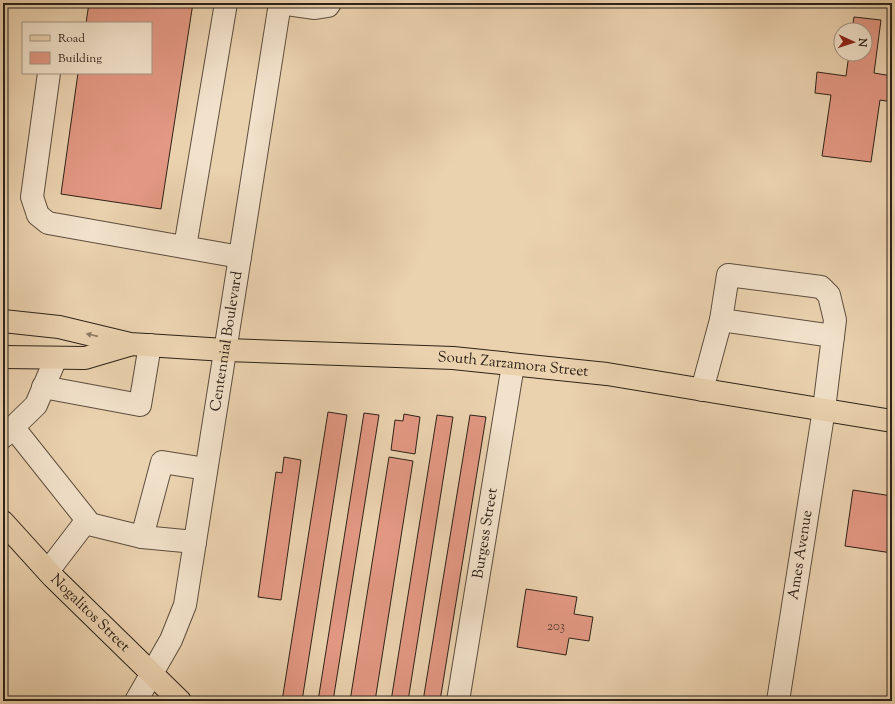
<svg xmlns="http://www.w3.org/2000/svg" width="895" height="704" font-family="'Sorts Mill Goudy',serif">
  <style>
    .building { fill: #e39883; stroke: #2e2218 }
    .lines { fill: none; stroke-linecap: round; stroke-linejoin: round }
    .minor-casing { stroke: #5d4e3e; stroke-width: 24 }
    .major-casing { stroke: #2e2218; stroke-width: 24 }
    .minor { stroke: #f2e2cb; stroke-width: 22 }
    .major { stroke: #ebd2af; stroke-width: 22 }
    .oneway { fill: #8c7a64 }
    .labels { text-anchor: middle; dominant-baseline: central; stroke-width: 4; stroke-linejoin: round; paint-order: stroke }
    .number-label { font-size: 13px; fill: #5b4033 }
    .street-label { font-size: 15px; fill: #2e2218; stroke: #f2e2cb }
  </style>
  <rect width="100%" height="100%" fill="#ebd2af"/>
  <filter id="stains"><feTurbulence type="fractalNoise" baseFrequency=".005" numOctaves="4"/><feColorMatrix values="0 0 0 0 .2 0 0 0 0 .09 0 0 0 0 .02 0 0 0 .5 -.17"/></filter>
  <radialGradient id="worn" r=".72"><stop offset=".6" stop-color="#630" stop-opacity="0"/><stop offset="1" stop-color="#630" stop-opacity=".3"/></radialGradient>
  <!-- building -->
  <path class="building" d="M89 3H193L161 209 61 194 78 73H151V23H86Z
    M854 17 881 20 874 73 892 76V102L880 100 871 162 822 156 831 95 815 93 817 72 846 76 849 54H865V30H852Z
    M328 412 347 415 302 701H282Z
    M364 413 379 415 333 701H318Z
    M404 414 420 417 415 454 391 450 395 420 403 421Z
    M437 415 453 417 408 701H391Z
    M470 415 486 417 440 701H423Z
    M284 457 301 460 281 600 258 597 276 472 282 473Z
    M389 457 413 461 375 701H350Z
    M853 490 892 496V553L845 546Z
    M526 589 577 597 574 614 593 617 589 641 569 638 566 655 517 647Z"/>
  <g class="lines">
    <!-- minor casing -->
    <g class="minor-casing">
      <g id="minor">
        <path d="M280 3 315 8 328 6 330 3"/>
        <path d="M49 73 32 197 38 215 48 223 240 257"/>
        <path d="M185 247 226 3"/>
        <path d="M721 320 728 275 821 287 829 295 835 320 824 409 778 701"/>
        <path d="M43 387 140 405 150 345"/>
        <path d="M702 390 721 320 833 336"/>
        <path d="M13 427 87 520 48 571"/>
        <path d="M3 437 36 405 56 358"/>
        <path d="M85 523 142 537 162 462 206 469"/>
        <path d="M142 537 195 542"/>
        <path id="s1" d="M136 701 171 640 185 605 280 3"/>
        <path id="s2" d="M458 701 513 365"/>
      </g>
    </g>
    <!-- major casing -->
    <g class="major-casing">
      <g id="major">
        <path id="s3" d="M3 321 59 327 130 344 225 350 453 358 607 374 892 421"/>
        <path d="M3 357 85 358 129 345"/>
        <path id="s4" d="M3 522 53 577 180 701"/>
      </g>
    </g>
    <!-- minor -->
    <use href="#minor" class="minor"/>
    <!-- major -->
    <use href="#major" class="major"/>
  </g>
  <!-- one-way arrows -->
  <defs><path id="oneway-solid" d="M-6-.8H1V-3.2L6.5 0L1 3.2V.8H-6Z"/></defs>
  <use class="oneway" href="#oneway-solid" transform="translate(92 335) rotate(-167)"/>
  <g class="labels">
    <!-- number labels -->
    <g class="number-label">
      <text x="556" y="627">203</text>
    </g>
    <!-- street labels -->
    <g class="street-label">
      <text stroke="none"><textPath href="#s1" startOffset="375">Centennial Boulevard</textPath></text>
      <text stroke="none"><textPath href="#s3" startOffset="513">South Zarzamora Street</textPath></text>
      <text stroke="none"><textPath href="#s2" startOffset="170">Burgess Street</textPath></text>
      <text transform="translate(801 555) rotate(-81)">Ames Avenue</text>
      <text stroke="none"><textPath href="#s4" startOffset="126">Nogalitos Street</textPath></text>
    </g>
  </g>
  <!-- margin -->
  <rect width="895" height="704" fill="none" stroke="#ebd2af" stroke-width="16"/>
  <rect x="4" y="4" width="887" height="696" fill="none" stroke="#2e2218" stroke-width="2"/>
  <rect x="8" y="8" width="879" height="688" fill="none" stroke="#2e2218"/>
  <!-- legend -->
  <rect x="22" y="22" width="130" height="52" fill="#f2e2cb" stroke="#a49583"/>
  <rect x="30" y="35" width="20" height="6" fill="#ebd2af" stroke="#a49583"/>
  <text x="58" y="42" font-size="12" fill="#2e2218">Road</text>
  <rect x="30" y="52" width="20" height="12" fill="#e39883" stroke="#a49583"/>
  <text x="58" y="62" font-size="12" fill="#2e2218">Building</text>
  <!-- north arrow -->
  <g transform="translate(853 42) rotate(93)"><circle r="19" fill="#f2e2cb" stroke="#a49583"/>
  <path d="M0-3L7 15L0 10L-7 15Z" fill="#8f2418"/>
  <text y="-6" font-size="11" font-weight="bold" text-anchor="middle" fill="#2e2218">N</text>
  </g>
  <rect width="100%" height="100%" filter="url(#stains)"/>
  <rect width="100%" height="100%" fill="url(#worn)"/>
</svg>
